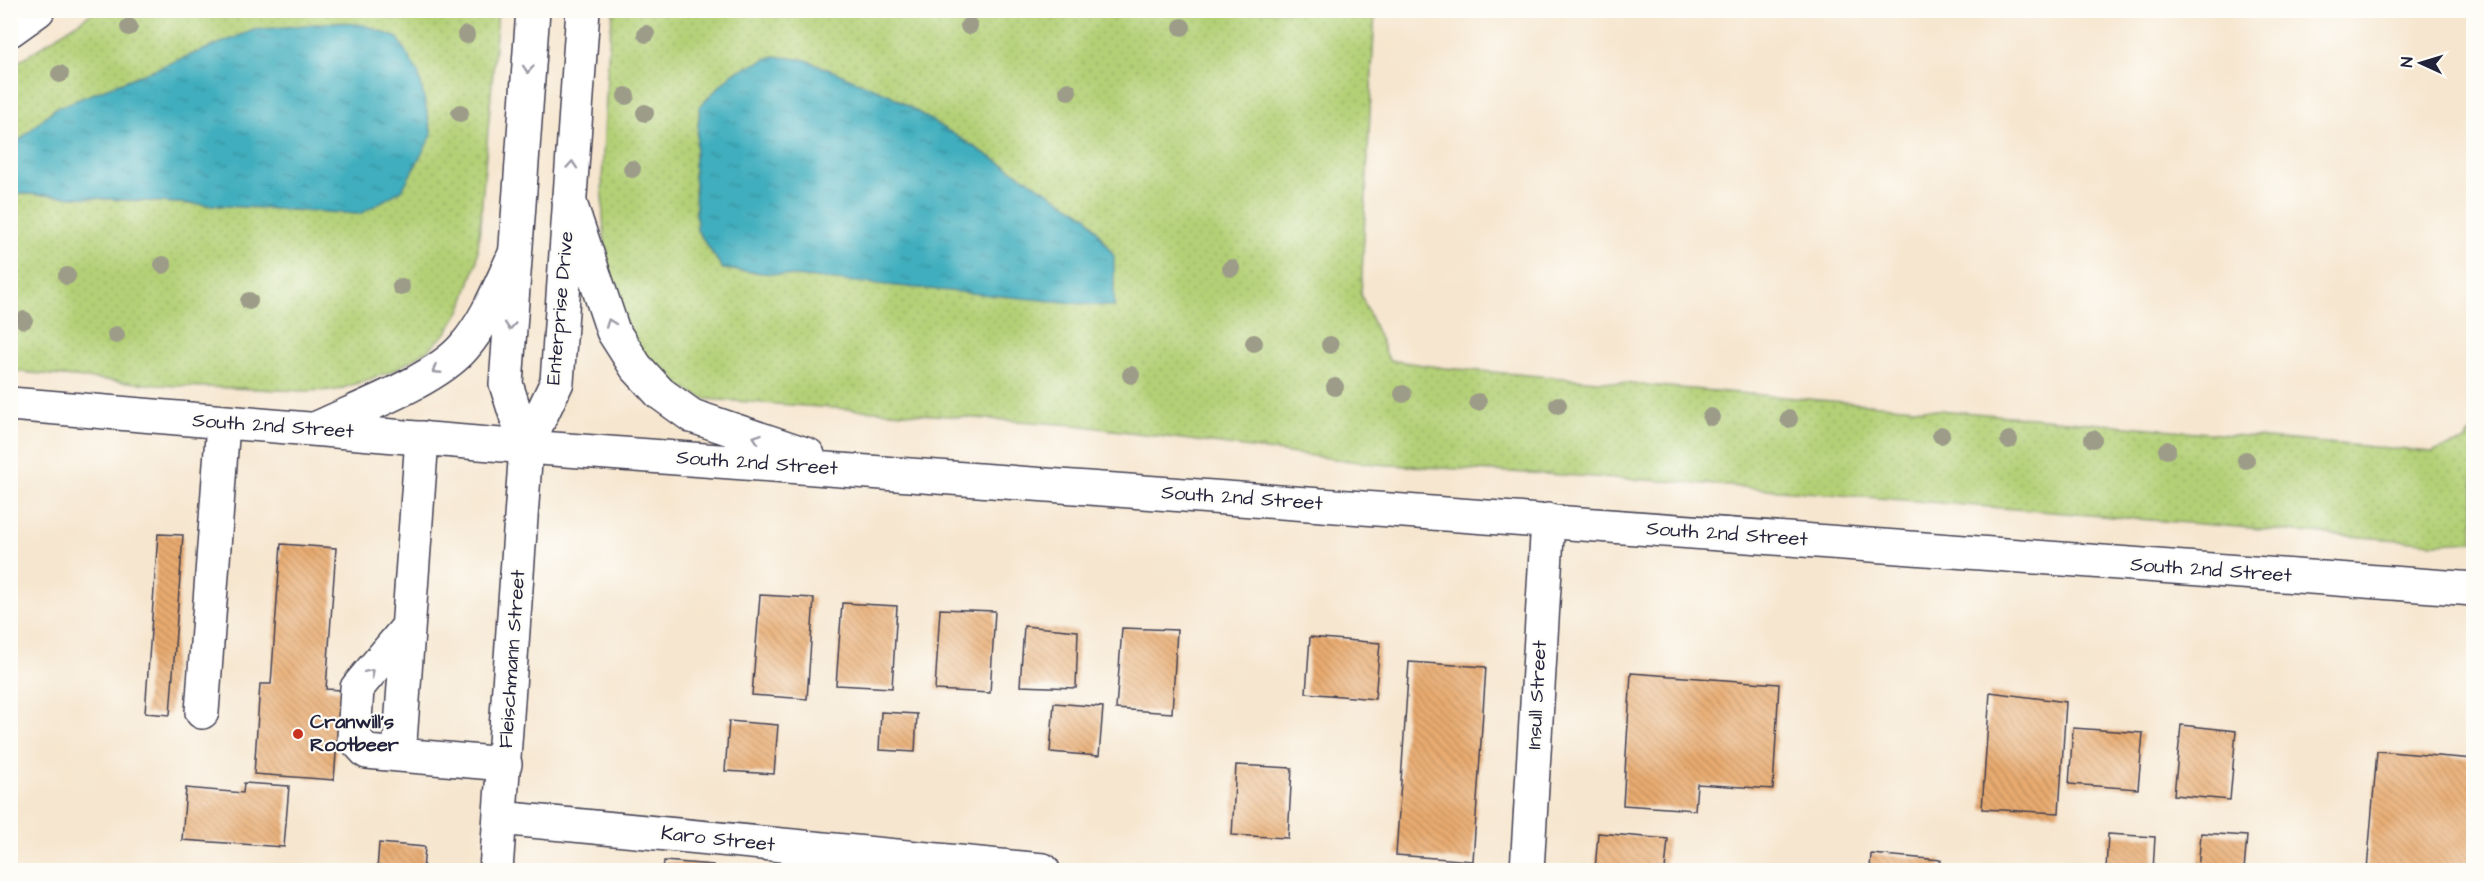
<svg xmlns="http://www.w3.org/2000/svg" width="2484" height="881" font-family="'Architects Daughter',sans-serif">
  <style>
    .grass { fill: url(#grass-dots); stroke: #6a7958; stroke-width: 1.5; fill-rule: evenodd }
    .water { fill: url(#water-ripples); stroke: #31687c; stroke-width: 1.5 }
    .building { fill: url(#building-back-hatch) }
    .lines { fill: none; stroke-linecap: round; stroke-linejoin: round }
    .minor-casing { stroke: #423f51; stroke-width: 36 }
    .major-casing { stroke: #423f51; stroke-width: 36 }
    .minor { stroke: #fff; stroke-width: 33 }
    .major { stroke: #fff; stroke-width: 33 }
    .tree { fill: #9d9c89 }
    .oneway { stroke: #9c9ca7 }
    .poi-dot { fill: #c8321e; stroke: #fdfcf7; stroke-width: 2 }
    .labels { text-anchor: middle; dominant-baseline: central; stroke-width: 4.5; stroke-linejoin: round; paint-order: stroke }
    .street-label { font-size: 20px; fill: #22223b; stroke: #fdfcf7 }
    .poi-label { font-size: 20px; font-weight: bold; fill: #22223b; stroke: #fdfcf7; text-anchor: start }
  </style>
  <defs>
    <pattern id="grass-dots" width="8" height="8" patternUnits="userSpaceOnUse" patternTransform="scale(1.5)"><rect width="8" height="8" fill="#b3d076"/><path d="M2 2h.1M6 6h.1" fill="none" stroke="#9ab267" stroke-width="1.8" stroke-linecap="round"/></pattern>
    <pattern id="water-ripples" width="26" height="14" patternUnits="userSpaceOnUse" patternTransform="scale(1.5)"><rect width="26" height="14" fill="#40aebe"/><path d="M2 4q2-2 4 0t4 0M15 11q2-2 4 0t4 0" fill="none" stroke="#358d9c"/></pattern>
    <pattern id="building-back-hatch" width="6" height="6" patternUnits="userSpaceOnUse" patternTransform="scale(1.5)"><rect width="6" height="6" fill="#e9ab6f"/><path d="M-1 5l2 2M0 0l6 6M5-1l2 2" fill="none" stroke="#bc8b5c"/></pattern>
  </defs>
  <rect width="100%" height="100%" fill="#fdfcf7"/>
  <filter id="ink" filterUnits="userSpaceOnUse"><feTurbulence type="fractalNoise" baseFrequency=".0167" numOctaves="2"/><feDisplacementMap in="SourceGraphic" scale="12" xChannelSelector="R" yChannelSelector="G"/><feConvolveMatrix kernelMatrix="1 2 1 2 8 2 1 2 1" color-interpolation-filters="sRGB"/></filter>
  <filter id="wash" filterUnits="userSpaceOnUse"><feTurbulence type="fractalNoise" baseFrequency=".008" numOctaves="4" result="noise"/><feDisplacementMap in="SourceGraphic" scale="24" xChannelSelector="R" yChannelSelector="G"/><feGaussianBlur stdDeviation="1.35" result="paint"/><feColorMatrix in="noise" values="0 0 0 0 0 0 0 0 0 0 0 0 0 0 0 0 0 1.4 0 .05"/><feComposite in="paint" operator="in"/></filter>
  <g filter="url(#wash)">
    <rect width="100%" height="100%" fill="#f6e6cf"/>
    <!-- grass -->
    <path class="grass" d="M614 10 1375 11 1361 295 1389 360 1445 368 2432 452 2466 441 2473 430V541L2436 543 1680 482 1374 464 1075 425 706 399C593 356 599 216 605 115 607 84 607 41 614 10ZM774 56 1114 306 723 269 697 230 694 168 700 106 733 73Z
      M95 11H498L477 261 461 309 447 332 430 349 395 370 367 380 337 390 304 391 158 385 11 371V193L360 214 11 178V67Z"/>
    <!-- water -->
    <path class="water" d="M337 22 364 25 398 38 419 75 432 135 402 190 360 214 11 193 13 146 54 109 254 30Z
      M774 56 806 60 890 95 1087 216 1114 256V307L723 269 697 230 694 168 700 106 733 73Z"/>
    <g id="blocks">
      <!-- building -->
      <path class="building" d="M158 534 183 535 170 715 145 713Z
        M281 544 336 548 326 689 341 690 334 780 254 774 260 684H271Z
        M760 595 814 598 807 699 752 695Z
        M842 603 897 606 892 688 836 685Z
        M940 609 995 611 990 693 935 690Z
        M1024 626 1078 631 1076 688 1020 686Z
        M1122 628 1177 630 1172 713 1116 709Z
        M1310 637 1380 643 1375 699 1306 693Z
        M1409 662 1486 667 1473 861 1396 855Z
        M1631 673 1779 684 1773 789 1697 784 1695 810 1623 805Z
        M1990 692 2066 702 2059 813 1982 809Z
        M1054 703 1103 707 1099 756 1050 752Z
        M881 712 917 714 915 752 879 750Z
        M729 721 778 725 774 774 725 771Z
        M2181 725 2236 731 2230 800 2174 795Z
        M2073 728 2143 733 2138 789 2069 784Z
        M2377 751 2474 759V870H2367Z
        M1236 765 1292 768 1288 838 1232 835Z
        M244 783 289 786 284 847 182 840 186 788 243 793Z
        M1598 833 1668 839 1665 870H1595Z
        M2201 833 2247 836 2244 870H2198Z
        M2108 834 2155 837 2153 870H2106Z
        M379 843 425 847 423 870H377Z
        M1871 854 1941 860 1940 870H1870Z
        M664 861 713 865 712 870H663Z"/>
    </g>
  </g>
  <g filter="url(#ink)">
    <use href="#blocks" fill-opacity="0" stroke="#423f51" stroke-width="1.5"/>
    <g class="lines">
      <!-- minor casing -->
      <g class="minor-casing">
        <path id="minor" d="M10 30 38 10
          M422 438 399 755 505 764
          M526 447 506 384 533 10
          M202 712 223 423
          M399 755 367 752 354 738 357 688 408 627
          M500 818 1043 870
          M496 870 526 447 557 382 583 10
          M1527 870 1548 520"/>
      </g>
      <!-- major casing -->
      <g class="major-casing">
        <path id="major" d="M569 200 613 331 636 367 660 393 692 416 808 455
          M10 404 526 447 2474 589
          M315 429C357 409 435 381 464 347 487 321 500 285 515 254"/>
      </g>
      <!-- minor -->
      <use href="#minor" class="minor"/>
      <!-- major -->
      <use href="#major" class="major"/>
    </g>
    <!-- trees -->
    <g class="tree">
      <circle cx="969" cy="26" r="9"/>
      <circle cx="129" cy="27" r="9"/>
      <circle cx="1182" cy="27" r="9"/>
      <circle cx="646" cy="34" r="9"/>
      <circle cx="466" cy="35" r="9"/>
      <circle cx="60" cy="74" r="9"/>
      <circle cx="1068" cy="91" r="9"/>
      <circle cx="626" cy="96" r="9"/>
      <circle cx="460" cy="113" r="9"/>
      <circle cx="645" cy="113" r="9"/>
      <circle cx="632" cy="169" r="9"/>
      <circle cx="163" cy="265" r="9"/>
      <circle cx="1231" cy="268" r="9"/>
      <circle cx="67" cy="276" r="9"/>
      <circle cx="401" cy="287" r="9"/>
      <circle cx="249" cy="301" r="9"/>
      <circle cx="24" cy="320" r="9"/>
      <circle cx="116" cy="335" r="9"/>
      <circle cx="1254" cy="343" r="9"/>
      <circle cx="1330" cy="345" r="9"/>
      <circle cx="1131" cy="375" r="9"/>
      <circle cx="1335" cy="387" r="9"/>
      <circle cx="1403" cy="394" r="9"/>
      <circle cx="1478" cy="402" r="9"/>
      <circle cx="1558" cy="405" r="9"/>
      <circle cx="1711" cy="417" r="9"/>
      <circle cx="1789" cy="419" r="9"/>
      <circle cx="1941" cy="435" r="9"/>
      <circle cx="2093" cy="439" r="9"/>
      <circle cx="2009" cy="440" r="9"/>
      <circle cx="2167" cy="450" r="9"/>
      <circle cx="2246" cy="460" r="9"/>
    </g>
    <!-- one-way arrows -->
    <defs><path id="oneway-chevron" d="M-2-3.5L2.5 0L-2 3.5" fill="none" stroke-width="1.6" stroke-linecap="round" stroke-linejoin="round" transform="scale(1.5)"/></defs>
    <g class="oneway">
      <use href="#oneway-chevron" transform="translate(528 69) rotate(94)"/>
      <use href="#oneway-chevron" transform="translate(572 165) rotate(-86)"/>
      <use href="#oneway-chevron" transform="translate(610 323) rotate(-110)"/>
      <use href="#oneway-chevron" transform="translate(510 326) rotate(94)"/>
      <use href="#oneway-chevron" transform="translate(436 370) rotate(147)"/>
      <use href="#oneway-chevron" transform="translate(757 438) rotate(-161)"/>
      <use href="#oneway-chevron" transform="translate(370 673) rotate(-50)"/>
    </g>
  </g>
  <!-- markers -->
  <circle class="poi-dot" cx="298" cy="734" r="6"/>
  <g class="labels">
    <!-- street labels -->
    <g class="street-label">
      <text transform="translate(560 308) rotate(-85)">Enterprise Drive</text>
      <text transform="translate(273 426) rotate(4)">South 2nd Street</text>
      <text transform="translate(757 463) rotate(4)">South 2nd Street</text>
      <text transform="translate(1242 498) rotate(4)">South 2nd Street</text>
      <text transform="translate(1727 534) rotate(4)">South 2nd Street</text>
      <text transform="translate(2211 570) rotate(4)">South 2nd Street</text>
      <text transform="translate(512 659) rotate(-86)">Fleischmann Street</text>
      <text transform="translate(1537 695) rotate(-87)">Insull Street</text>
      <text transform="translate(718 839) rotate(6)">Karo Street</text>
    </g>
    <!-- poi labels -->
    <g class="poi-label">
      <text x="310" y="722">Cranwill's<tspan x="310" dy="23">Rootbeer</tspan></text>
    </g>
  </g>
  <!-- margin -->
  <rect width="2484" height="881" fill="none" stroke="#fdfcf7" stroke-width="36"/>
  <!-- north arrow -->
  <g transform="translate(2421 63) rotate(274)" stroke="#fdfcf7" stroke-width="4.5" paint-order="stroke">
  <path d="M0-4.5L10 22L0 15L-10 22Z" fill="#22223b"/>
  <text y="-9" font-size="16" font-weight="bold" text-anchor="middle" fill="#22223b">N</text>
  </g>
</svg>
